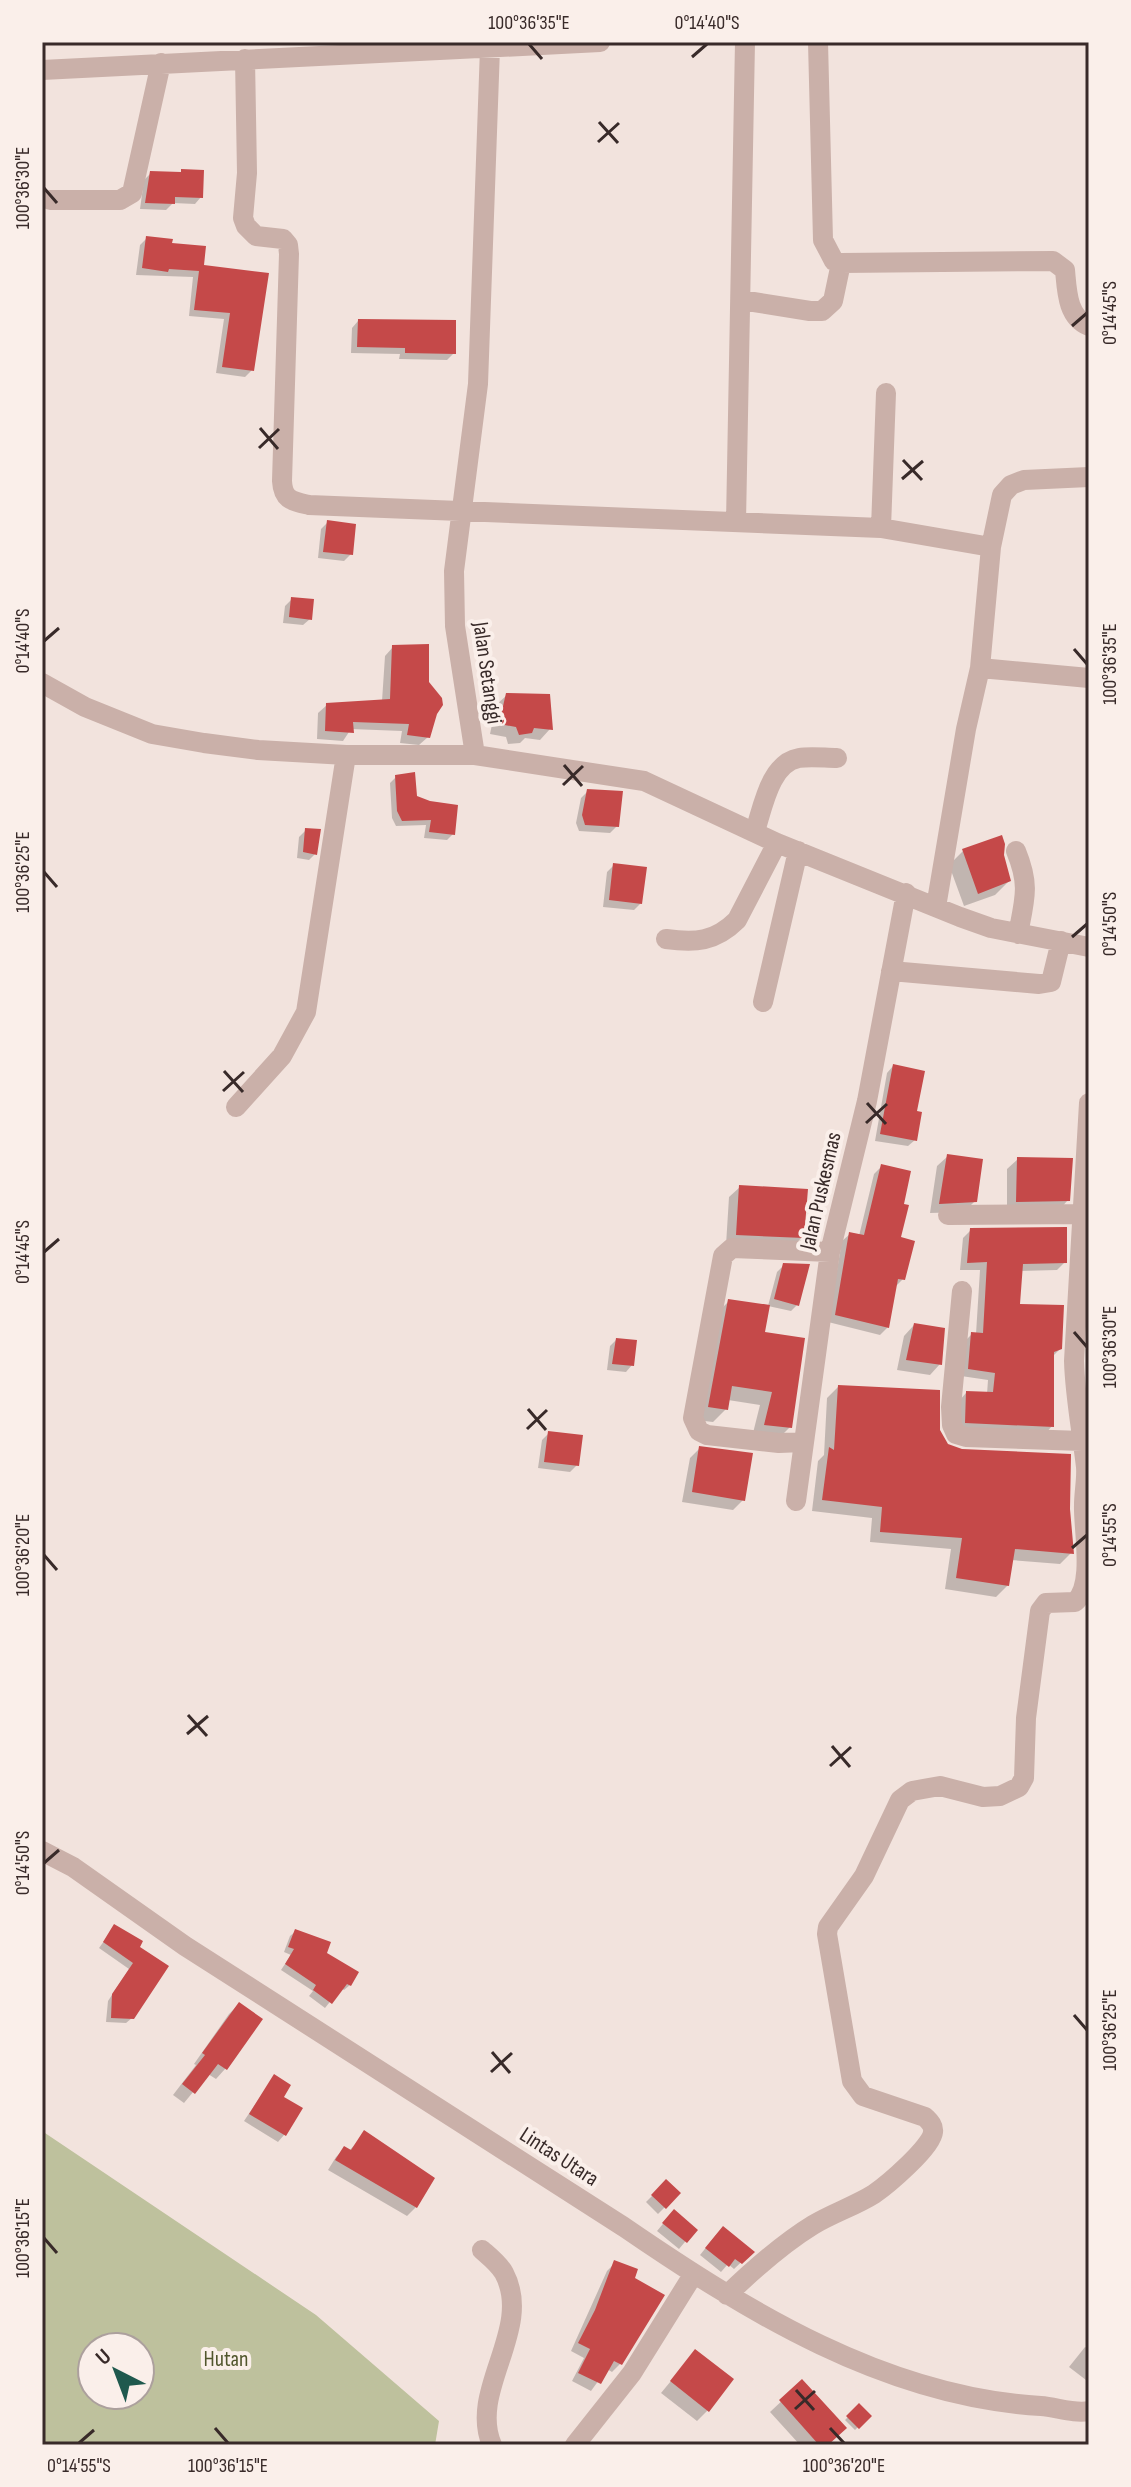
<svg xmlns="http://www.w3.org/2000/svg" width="1131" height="2487" font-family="'Sofia Sans Condensed',sans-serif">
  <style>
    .green { fill: #bec19d; fill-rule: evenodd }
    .shadow { fill: #0003 }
    .building { fill: #c54949 }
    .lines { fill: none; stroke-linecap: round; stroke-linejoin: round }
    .minor { stroke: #cab0a9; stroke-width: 20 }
    .ticks { fill: none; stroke: #382a29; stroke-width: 3 }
    .labels { text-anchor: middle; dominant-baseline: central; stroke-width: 8; stroke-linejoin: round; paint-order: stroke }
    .street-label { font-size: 22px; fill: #382a29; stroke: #faefea }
    .park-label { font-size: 22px; fill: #51562d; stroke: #faefea }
    .neatline { fill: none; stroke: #382a29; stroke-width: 3 }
    .ticks-label { font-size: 20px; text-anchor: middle; fill: #382a29 }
  </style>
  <rect width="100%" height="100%" fill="#f2e3dd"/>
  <!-- green -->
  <path class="green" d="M42 2131 316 2315 439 2421 435 2445H42ZM92 2347H140V2395H92Z"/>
  <!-- shadow -->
  <path class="shadow" d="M151 173 201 197 195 204 173 203 166 210 140 209 144 180Z
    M147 238 170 245 202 266 267 275 252 370 245 377 216 373 224 319 189 316 193 277 136 275 140 245Z
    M358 321 454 353 447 360 399 359 400 354 351 353 352 328Z
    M328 522 351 554 344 561 318 558 321 529Z
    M292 599 310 619 303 625 283 623 285 606Z
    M393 647 427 682 435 713 428 737 419 745 400 743 402 731 351 729 343 741 317 739 318 713 327 705 382 701 385 656Z
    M507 695 550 729 540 740 525 738 520 743 508 744 506 737 490 734 496 705Z
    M396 777 453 834 447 840 424 838 426 825 396 826 392 818 390 783Z
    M588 791 617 826 610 833 579 831 576 823 581 798Z
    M306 830 315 854 309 860 297 858 299 837Z
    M963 851 1009 881 995 895 964 906 949 865Z
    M614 865 641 903 634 910 603 907 607 872Z
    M893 1066 914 1113 915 1140 908 1146 875 1141 887 1073Z
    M948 1156 975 1201 964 1212 930 1213 937 1166Z
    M1018 1159 1068 1200 1058 1211H1007V1169Z
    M882 1166 898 1239 903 1279 894 1288 888 1327 880 1335 828 1322 842 1241 850 1234 859 1236 874 1174Z
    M740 1187 802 1237 792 1248 726 1245 729 1197Z
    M971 1230 1065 1262 1057 1270 1020 1271 1018 1306 1060 1349 1052 1357V1426L1045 1434 958 1430 959 1401 966 1393 987 1394 988 1380 961 1376 964 1342 972 1334H976L980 1270H960L963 1238Z
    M784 1265 797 1305 791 1311 768 1306 777 1272Z
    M729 1301 763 1333 790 1427 777 1440 752 1437 760 1405 728 1400 726 1409 713 1422 696 1420 716 1314Z
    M914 1325 940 1364 930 1375 897 1370 904 1336Z
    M616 1340 632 1365 626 1372 607 1370 610 1346Z
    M838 1387 938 1431 947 1446 1068 1509 1071 1553 1060 1564 1011 1560 1008 1585 996 1597 945 1589 951 1549 870 1542 872 1518 812 1511 818 1461 824 1455 827 1398Z
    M549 1433 577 1465 570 1472 538 1468 542 1440Z
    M700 1448 743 1500 733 1510 682 1502 690 1458Z
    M115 1926 140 1942 132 2018 126 2023 106 2022 108 2001 129 1969 99 1948Z
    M296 1931 324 1954 350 1985 344 1990 341 1988 325 2008 309 1996 313 1991 281 1970 291 1955 284 1952 290 1936Z
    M239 2004 260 2019 225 2069 216 2079 208 2074 184 2103 173 2095 196 2065 194 2064 229 2014Z
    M274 2076 281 2097 284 2135 278 2142 244 2121Z
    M365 2133 416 2207 407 2216 328 2170 336 2157 345 2148 349 2151Z
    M666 2182 678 2194 658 2214 646 2202Z
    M667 2219 695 2230 679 2249 657 2231Z
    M716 2235 752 2252 734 2269 728 2264 721 2272 700 2255Z
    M615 2263 620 2364 612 2372 607 2369 591 2391 572 2381 584 2358 571 2351 607 2271Z
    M1085 2347 1089 2349V2377L1086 2380 1069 2367Z
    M695 2352 708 2410 697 2421 661 2393Z
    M802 2382 826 2445H800L770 2412Z
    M859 2406 869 2416 855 2430 845 2420Z"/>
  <!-- building -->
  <path class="building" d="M181 169 204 170 203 198 175 197V204L145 203 150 171 181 172Z
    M146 236 173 239 172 243 206 246 204 265 269 273 254 371 222 367 230 313 194 310 199 271 169 269 168 272 142 268Z
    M358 319 456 320V354L405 353V348L357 347Z
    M327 520 356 524 353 555 323 552Z
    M291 597 314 599 312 620 289 617Z
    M429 644V682L442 698 443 705 437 714 430 738 407 735 409 724 353 722 354 733 325 731 326 703 390 699 392 645Z
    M506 693 550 694 553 730 534 728 532 733 519 735 516 727 499 724Z
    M415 772 417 796 430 801 458 805 455 835 429 832 431 820 402 821 397 811 395 775Z
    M587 789 623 791 619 827 585 825 582 815Z
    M305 828 321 829 317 855 303 852Z
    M1002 835 1005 844 1004 855 1011 881 978 894 962 849Z
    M613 863 647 867 642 904 609 900Z
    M893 1064 925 1071 917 1111 922 1112 917 1141 880 1134Z
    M947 1154 983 1159 977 1202 939 1204Z
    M1017 1157 1073 1158 1070 1201 1016 1202Z
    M881 1164 911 1171 904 1204 909 1205 901 1237 915 1241 905 1280 898 1279 889 1328 835 1315 849 1232 864 1235Z
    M739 1185 808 1189 804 1238 736 1235Z
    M1067 1227V1263L1023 1264 1020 1304 1064 1305 1062 1349 1054 1352V1427L965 1423 966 1391 993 1392 995 1373 968 1369 971 1332 983 1333 987 1262 967 1263 970 1228Z
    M783 1263 810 1264 799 1306 774 1299Z
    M728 1299 770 1305 765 1332 805 1338 792 1428 764 1425 772 1392 732 1386 728 1410 708 1407Z
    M914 1323 945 1328 942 1365 906 1360Z
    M616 1338 637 1340 634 1366 612 1364Z
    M838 1385 940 1390V1430L948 1444 962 1449 1071 1454 1070 1509 1074 1554 1015 1549 1009 1586 956 1578 962 1538 880 1532 882 1507 822 1500 829 1447 834 1450Z
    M548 1431 583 1435 579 1466 544 1462Z
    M699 1446 753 1453 745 1501 692 1492Z
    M114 1924 143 1941 140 1947 169 1966 134 2019 111 2018 112 1994 133 1963 103 1942Z
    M295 1929 331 1942 327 1953 359 1972 351 1986 347 1984 332 2004 313 1990 316 1985 285 1964 294 1949 288 1947Z
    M239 2002 263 2019 227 2070 218 2064 195 2094 182 2084 205 2055 202 2053Z
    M274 2074 291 2085 284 2097 303 2108 286 2136 249 2114Z
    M364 2130 435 2178 417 2208 335 2160 344 2146 351 2150Z
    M666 2179 681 2193 666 2209 651 2195Z
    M674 2209 698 2230 687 2243 662 2223Z
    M723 2226 755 2252 742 2264 735 2259 729 2267 705 2248Z
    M614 2260 638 2269 635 2278 665 2295 622 2365 614 2361 601 2384 578 2373 590 2349 578 2343 595 2310Z
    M695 2349 734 2379 709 2412 670 2381Z
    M802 2379 847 2428 828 2445H819L779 2400Z
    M859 2403 872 2416 859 2429 846 2416Z"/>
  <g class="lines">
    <!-- minor -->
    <path class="minor" d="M818 42 823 240 834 261 841 263 1053 261 1065 270C1067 291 1067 317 1089 326
      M245 59 247 173 243 218 246 226 256 236 283 239 288 245 289 254 282 481C283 500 292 501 309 505L881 528 991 547
      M42 70 600 42
      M50 200H120L132 193 161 63
      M741 300 810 311H822L833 301 841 263
      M736 522 745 42
      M881 528 886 393
      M980 668 1089 678
      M42 683 85 707 152 734 204 743 258 750 346 755H475L644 781 777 843 960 917 991 928 1089 947
      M475 755 455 626 454 571 478 384 490 48
      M755 831C763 807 770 763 799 758 811 756 825 758 837 758
      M1016 851C1030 885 1025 898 1018 934
      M936 907 966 729 980 668 991 547 1002 495 1011 485 1024 480 1089 477
      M666 939C695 943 715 942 737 920L777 843
      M891 971 1039 984 1051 982 1061 941
      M763 1002 798 851
      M236 1107 282 1056 306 1012 346 755
      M948 1215 1089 1214
      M962 1291 951 1407 952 1425 956 1434 966 1437 1082 1441
      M803 1442 779 1443 707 1435 699 1431 693 1418 723 1256 732 1248 830 1252
      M796 1501 830 1252 867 1101 906 893
      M42 1851 73 1867 185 1946 624 2227C748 2312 886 2397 1041 2406 1056 2407 1074 2414 1089 2411
      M482 2250C490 2257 499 2264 504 2273 534 2329 468 2390 492 2445
      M727 2295C754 2269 782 2244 813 2225 833 2213 855 2206 874 2194 887 2185 932 2147 933 2132 934 2125 929 2121 925 2117L863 2096 852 2081 827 1934 828 1927 864 1876 900 1800 912 1791 940 1786 983 1797 1000 1796 1019 1787 1024 1778 1026 1718 1040 1611 1046 1603 1075 1602C1095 1585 1083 1529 1084 1505 1084 1492 1087 1479 1086 1467 1082 1431 1075 1397 1074 1361L1089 1103
      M575 2445 632 2373 693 2275"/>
  </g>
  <!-- ticks -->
  <path class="ticks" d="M529 44 542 59M692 57 707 44M599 122 618 143M598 142 619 123M44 188 57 203M1072 326 1087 313M260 428 278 449M259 448 279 429M903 460 922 480M902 479 923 461M44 641 59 628M1074 649 1087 664M564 765 582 786M563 785 583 766M44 872 57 887M1072 937 1087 924M224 1071 243 1092M223 1091 244 1072M867 1103 886 1124M866 1123 887 1104M44 1252 59 1239M1074 1332 1087 1347M528 1409 546 1430M527 1429 547 1410M1072 1548 1087 1535M44 1555 57 1570M188 1715 207 1736M187 1734 208 1716M832 1746 850 1767M830 1766 851 1747M44 1863 59 1850M1074 2015 1087 2030M492 2052 510 2073M491 2072 512 2053M44 2238 57 2253M796 2390 814 2410M795 2409 815 2391M215 2428 228 2443M830 2428 844 2443M79 2443 94 2430"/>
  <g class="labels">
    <!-- street labels -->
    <g class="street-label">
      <text transform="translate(487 673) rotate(82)">Jalan Setanggi</text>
      <text transform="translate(821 1191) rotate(-77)">Jalan Puskesmas</text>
      <text transform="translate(559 2157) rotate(33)">Lintas Utara</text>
    </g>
    <!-- park labels -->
    <g class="park-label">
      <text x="226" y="2359">Hutan</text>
    </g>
  </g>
  <!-- border -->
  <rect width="1131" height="2487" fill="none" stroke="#faefea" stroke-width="88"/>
  <!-- north arrow -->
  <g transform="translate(116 2371) rotate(318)"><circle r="38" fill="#faefea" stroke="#aca09d" stroke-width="2"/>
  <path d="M0-6L14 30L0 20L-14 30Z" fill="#1f594e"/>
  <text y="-12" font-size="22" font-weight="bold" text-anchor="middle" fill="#382a29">U</text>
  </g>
  <rect x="44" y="44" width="1043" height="2399" class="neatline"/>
  <g class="ticks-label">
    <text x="529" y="29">100°36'35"E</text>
    <text x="707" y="29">0°14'40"S</text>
    <text transform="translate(22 188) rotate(-90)" y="7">100°36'30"E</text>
    <text transform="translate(1109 313) rotate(-90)" y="7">0°14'45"S</text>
    <text transform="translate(22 641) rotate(-90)" y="7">0°14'40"S</text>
    <text transform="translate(1109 664) rotate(-90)" y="7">100°36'35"E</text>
    <text transform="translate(22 872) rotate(-90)" y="7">100°36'25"E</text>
    <text transform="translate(1109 924) rotate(-90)" y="7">0°14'50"S</text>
    <text transform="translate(22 1252) rotate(-90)" y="7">0°14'45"S</text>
    <text transform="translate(1109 1347) rotate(-90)" y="7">100°36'30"E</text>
    <text transform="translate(1109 1535) rotate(-90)" y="7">0°14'55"S</text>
    <text transform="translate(22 1555) rotate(-90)" y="7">100°36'20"E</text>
    <text transform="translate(22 1863) rotate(-90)" y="7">0°14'50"S</text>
    <text transform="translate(1109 2030) rotate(-90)" y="7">100°36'25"E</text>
    <text transform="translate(22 2238) rotate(-90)" y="7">100°36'15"E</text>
    <text x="79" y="2472">0°14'55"S</text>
    <text x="228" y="2472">100°36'15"E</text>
    <text x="844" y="2472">100°36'20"E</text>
  </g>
</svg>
